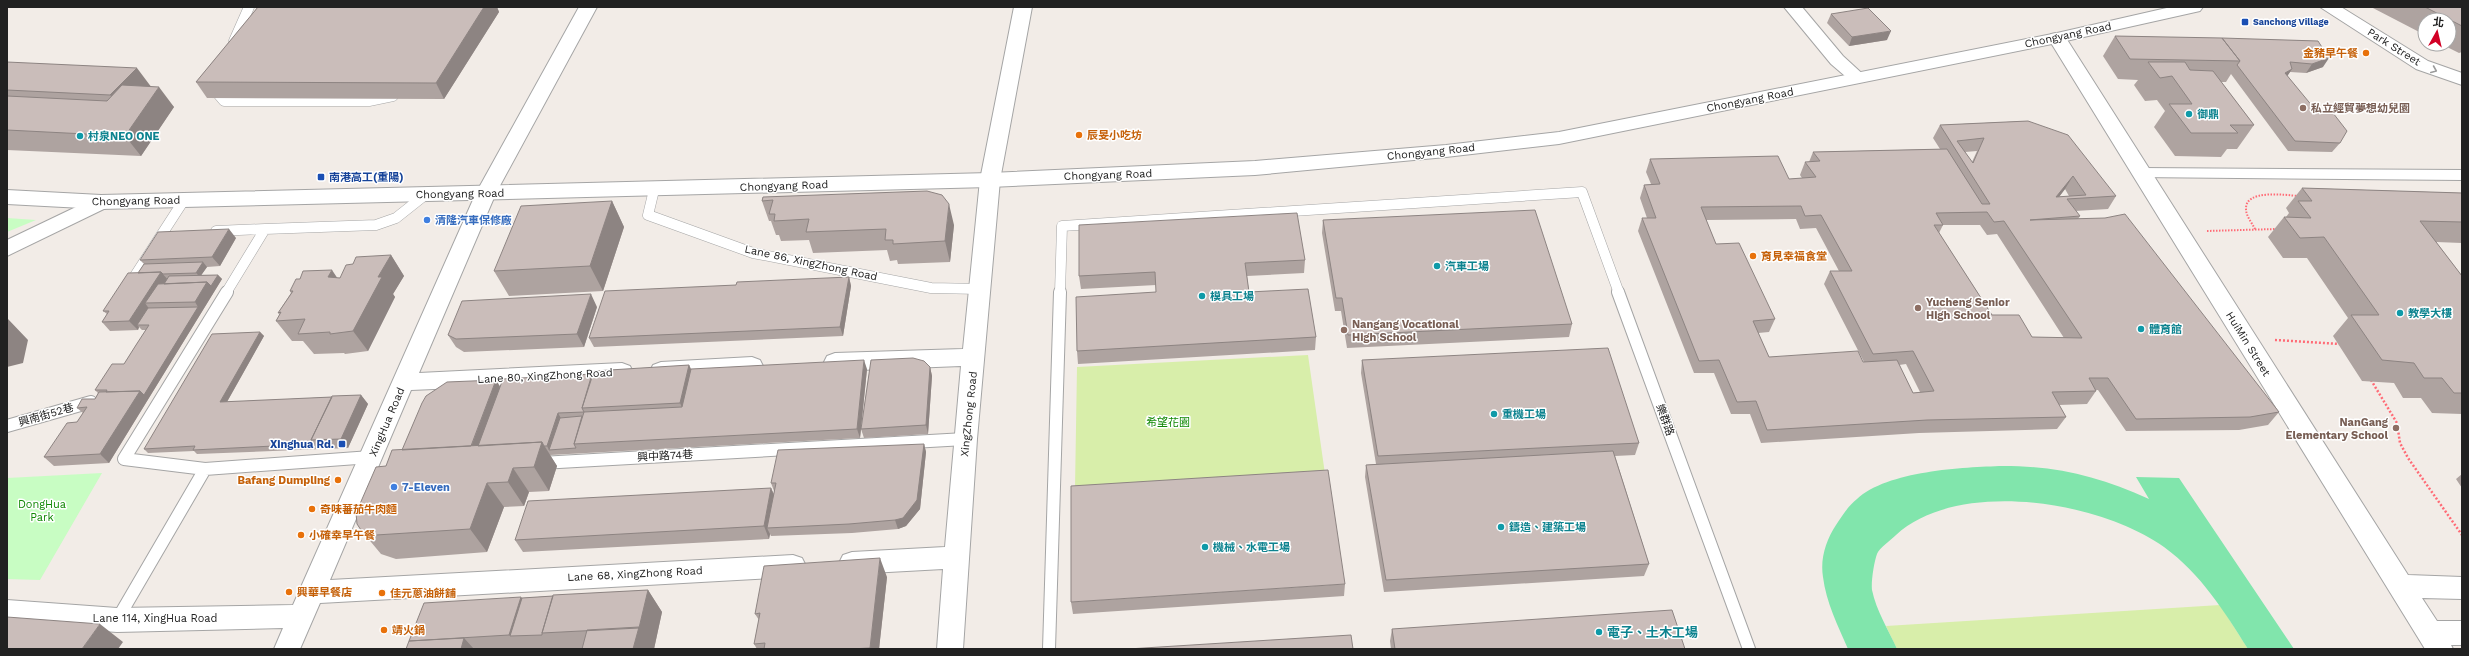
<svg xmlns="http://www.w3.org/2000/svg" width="2469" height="656" font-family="'Work Sans','Noto Sans TC',sans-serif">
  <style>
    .grass { fill: #d8eeaa }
    .park { fill: #c8fdc3 }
    .pitch { fill: #81e5ac }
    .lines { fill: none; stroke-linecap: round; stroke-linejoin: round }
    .service-far1-casing { stroke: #a5a5a5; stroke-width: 11 }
    .service-casing { stroke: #a5a5a5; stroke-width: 14 }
    .pedestrian-casing { stroke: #a5a5a5; stroke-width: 2 }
    .minor-casing { stroke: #a5a5a5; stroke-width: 2 }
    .tertiary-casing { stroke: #a5a5a5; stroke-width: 2 }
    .path-far1 { stroke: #ff6b76; stroke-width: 2; stroke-dasharray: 1.5 1.5; stroke-linecap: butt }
    .path { stroke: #ff6b76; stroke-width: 2.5; stroke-dasharray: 2 2; stroke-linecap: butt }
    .service-far1 { stroke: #fff; stroke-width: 10 }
    .service { stroke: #fff; stroke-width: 12 }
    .pedestrian { fill: #fff; fill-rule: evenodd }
    .minor { fill: #fff; fill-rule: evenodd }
    .tertiary { fill: #fff; fill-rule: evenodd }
    .wall { fill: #aea3a0; fill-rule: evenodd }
    .shaded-wall { fill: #8d8482 }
    .building { fill: #cabdba; stroke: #8d8482; fill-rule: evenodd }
    .oneway { stroke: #9b9b9b }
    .transit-dot { fill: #1a4fb4; stroke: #fff; stroke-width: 1.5 }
    .food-dot { fill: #e8710a; stroke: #fff; stroke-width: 1.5 }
    .education-dot { fill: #8d6e63; stroke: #fff; stroke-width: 1.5 }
    .culture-dot { fill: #0f9aa8; stroke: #fff; stroke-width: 1.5 }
    .shop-dot { fill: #3f7fe0; stroke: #fff; stroke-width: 1.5 }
    .labels { text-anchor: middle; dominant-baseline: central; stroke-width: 3; stroke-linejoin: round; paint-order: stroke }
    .far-transit-label { font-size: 9px; font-weight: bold; fill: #164399; stroke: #fff; text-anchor: start }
    .street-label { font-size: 11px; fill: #212121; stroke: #fff }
    .food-label { font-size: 11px; font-weight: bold; fill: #c56008; stroke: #fff; text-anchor: start }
    .education-label { font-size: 11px; font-weight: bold; fill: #785e54; stroke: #fff; text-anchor: start }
    .culture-label { font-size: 11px; font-weight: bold; fill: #0d838f; stroke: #fff; text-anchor: start }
    .transit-label { font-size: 11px; font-weight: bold; fill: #164399; stroke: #fff; text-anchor: start }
    .shop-label { font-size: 11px; font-weight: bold; fill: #366cbe; stroke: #fff; text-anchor: start }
    .park-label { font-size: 11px; fill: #118905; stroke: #fff }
    .near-culture-label { font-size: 13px; font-weight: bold; fill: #0d838f; stroke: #fff; text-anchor: start }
  </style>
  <rect width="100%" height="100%" fill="#f2ece7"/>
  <!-- grass -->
  <path class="grass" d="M1308 355 1325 474 1075 488 1077 367Z
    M2220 605 2248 649H1897L1886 626Z"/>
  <!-- park -->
  <path class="park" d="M7 218 36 220 7 232Z
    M102 473 40 580 7 579V478Z"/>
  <!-- pitch -->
  <path class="pitch" d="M2003 466C2058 466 2100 477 2149 499L2136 477 2179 478 2294 649H2248C2224 611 2201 574 2164 547 2100 501 1958 478 1896 535 1891 540 1879 548 1877 554 1874 562 1871 582 1872 590 1876 610 1889 631 1897 649H1848C1838 626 1826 602 1823 577 1820 559 1826 540 1836 525 1842 516 1848 506 1857 499 1887 471 1963 467 2003 466Z"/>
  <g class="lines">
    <!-- service-far1 casing -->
    <g class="service-far1-casing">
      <path id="service-far1" d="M234 41 249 7
        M213 88 224 101H369L393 96
        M654 190 648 215 753 253 931 288 980 289
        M216 231 265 229
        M129 285 184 200
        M226 293 265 229 376 225 396 218 425 195
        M1060 293 1062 226 1582 192 1619 293"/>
    </g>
    <!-- service casing -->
    <g class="service-casing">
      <path id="service" d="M1618 292 1749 649
        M7 426 91 402
        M541 463 965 439
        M205 469 124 459 227 292
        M117 620 205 469 371 457
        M1049 649 1060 292"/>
    </g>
    <!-- pedestrian casing -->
    <g class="pedestrian-casing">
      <path id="pedestrian" d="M2141 168 2462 170V180L2136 177 2133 173 2136 169Z"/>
    </g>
    <!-- minor casing -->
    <g class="minor-casing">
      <path id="minor" d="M579 7H597L496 193 419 373 622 363 630 366 633 372 630 378 622 381 411 390 330 580 793 555 802 558 806 566 802 574 793 577 320 603 300 649H274L283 628 117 632 7 624V600L117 608 293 605 476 193Z
        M1014 7H1032L1000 180 977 439 963 649H937L943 569 852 574 843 571 839 563 843 555 852 552 945 547 961 366 835 371 827 368 824 362 827 356 835 353 963 349 980 180Z
        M1784 7H1802L1843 56 1867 78 1864 82H1852L1831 64Z
        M2320 7H2341L2428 61 2462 73V85L2416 69Z
        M2057 33 2063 34 2066 38 2408 575 2462 577V599L2422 598 2437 621H2462V645H2451L2453 649H2425L2048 38 2051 34Z
        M101 195 108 197 111 202 108 207 7 256V240Z
        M752 357 760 360 763 366 760 372 752 375 661 380 653 377 650 371 653 365 661 362Z"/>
    </g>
    <!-- tertiary casing -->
    <g class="tertiary-casing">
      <path id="tertiary" d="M2171 7H2203L2200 11 2057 43 1559 144 1446 157 1255 175 990 187 101 209 7 204V190L101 195 990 173 1255 161 1446 145 1559 132 2057 33Z"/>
    </g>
    <!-- path-far1 -->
    <path class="path-far1" d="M2255 229C2252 223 2246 216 2246 209 2245 189 2286 195 2298 196
      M2207 231 2276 229"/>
    <!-- path -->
    <path class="path" d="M2275 340 2340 344
      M2371 380 2397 423 2400 443 2408 458 2462 535"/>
    <!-- service-far1 -->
    <use href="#service-far1" class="service-far1"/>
    <!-- service -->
    <use href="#service" class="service"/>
    <!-- pedestrian -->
    <use href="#pedestrian" class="pedestrian"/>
    <!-- minor -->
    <use href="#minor" class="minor"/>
    <!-- tertiary -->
    <use href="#tertiary" class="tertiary"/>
  </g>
  <!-- wall -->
  <path class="wall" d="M258 7H497L499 12 444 99 207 98 196 82Z
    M2371 7H2462V52L2459 53 2441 44H2449V20H2425V35Z
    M1831 14 1887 40 1849 46 1827 23Z
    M2115 36 2318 41 2323 67 2306 73 2290 72 2287 76 2340 143 2332 152 2288 151 2231 74 2226 82H2221L2254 125 2237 149H2227L2221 157 2175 156 2154 127 2165 111 2157 100 2145 101 2134 85 2138 80 2118 79 2103 56Z
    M7 62 151 86 174 107 141 156 7 150Z
    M2028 121 2116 196 2108 209 2075 211 2080 216 2078 219 2279 412 2268 425 2239 430 2126 431 2098 390H2096V391L2087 404 2059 405 2066 417 2057 429 1919 433 1761 443 1750 414H1731L1714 373H1694L1638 231 1642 218H1647L1640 198 1644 185 1651 184 1646 172 1650 159 1789 179 1802 178 1800 175 1805 162H1809L1813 152 1940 149 1933 138 1940 125ZM1977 151 1972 162 1965 152ZM2065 189 2069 196 2059 197ZM1796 219 1800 229 1816 228 1839 271H1830L1824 284 1864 362 1769 357 1758 333 1769 332 1775 319 1716 244 1706 220ZM1943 225H1980L1987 235 1997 234 2064 338 2032 337 1992 315 1939 233ZM1906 364 1920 392 1913 393 1899 365Z
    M2302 188 2462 193V243L2436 242 2462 276V414L2432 413 2421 398H2403L2394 383 2362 381 2333 336 2348 318 2307 258H2283L2268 237 2284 217H2286L2289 213 2286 208Z
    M763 197 954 225 950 262 898 264 897 260 890 261 887 250 813 253 809 240 781 241 779 235H776L771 221H769L762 201Z
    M612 201 624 227 603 291 509 296 494 271Z
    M1323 220 1572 324 1569 337 1347 348 1341 311H1335L1322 233Z
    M1079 225 1305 260 1304 273 1247 276 1249 292 1316 337 1315 350 1078 364 1077 351 1156 292V285L1081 289 1079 276Z
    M236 238 220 266 207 267 201 275H218L222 279 109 463 54 466 44 457 77 422 83 413 77 408 95 399 98 393 95 390 124 364 146 330H142L139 327 138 330 110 331 102 322 107 314 103 311 138 273 144 264 140 260Z
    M391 255 404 276 393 294 395 297 368 351 345 354 344 353 314 354 303 341H292L276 321 280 314 278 313 291 293 290 291 337 278H340L353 264Z
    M849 277 851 286 843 336 594 347 589 338 736 285Z
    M597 307 584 347 464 352 456 347 448 335Z
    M260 332 264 336 227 402 332 397 361 395 368 404 348 448 197 454 194 451 148 453 144 449Z
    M1362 360 1639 443 1635 455 1615 456 1649 564 1644 576 1384 592 1365 477 1366 465 1376 464 1361 373Z
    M689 365 691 369H867L861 429 930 367 932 376 928 434 864 438 861 429 860 438 550 455 557 466 549 491 529 492 524 506 504 507 487 552 396 559 381 554 361 530 386 466 402 450 496 380 500 386 592 374Z
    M924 444 926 452 920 509 906 526 898 529 852 533 771 536 770 534 769 539 523 552 515 540 771 488 774 494V491L771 483Z
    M2462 474V488L2456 479Z
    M887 577 879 649H757L754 644 759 620 755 614Z
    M1345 584 1344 596 1073 614 1071 602Z
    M648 590 662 612 654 649H406L521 597 522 598Z
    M1392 629 1685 649H1391L1390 641Z"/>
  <!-- shaded-wall -->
  <path class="shaded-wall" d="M484 7H497L499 12 444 99 436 83Z
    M1891 31 1887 40 1849 46 1852 37Z
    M2329 58 2323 67 2306 73 2312 64Z
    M137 68 152 88 126 115 110 95Z
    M2292 69 2286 78 2285 73Z
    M159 87 174 107 141 156 125 136Z
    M2073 176 2065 189 2049 210 2056 197Z
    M612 201 624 227 603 291 590 266Z
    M949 204 954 225 950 262 945 241Z
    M229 229 236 238 220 266 212 257Z
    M391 255 404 276 393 294 395 297 368 351 353 331 378 277Z
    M203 262 207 267 200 277 196 273Z
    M332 270 346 291 328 277Z
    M161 272 169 281 145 303 150 310 137 325 139 327 138 330 129 321Z
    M218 275 222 279 109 463 100 454 140 391 198 307 195 302 207 282Z
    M849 277 851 286 843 336 840 327Z
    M591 294 597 307 584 347 577 334Z
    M8 319 28 340 23 363 7 367V323Z
    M260 332 264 336 224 407 220 402Z
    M864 360 867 369 860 438 857 429Z
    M689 365 695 378 686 416 680 403Z
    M930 367 932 376 928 434 926 425Z
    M496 380 501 389 479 449 470 450Z
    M361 395 368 404 348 448 341 439Z
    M558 413 563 422 549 450 547 446Z
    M542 442 557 466 549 491 534 467Z
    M924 444 926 452 920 509 906 526 898 529 895 520Z
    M513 468 529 492 524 506 508 482Z
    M487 483 504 507 487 552 470 529Z
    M771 488 776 500 767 528 770 534 769 539 764 526Z
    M880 558 887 577 879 649H871L870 648Z
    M648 590 662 612 654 649H653L639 628Z
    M521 597 538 619 510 636 509 635Z
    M100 624 123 642 118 649H82Z
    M639 627 653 649H633Z
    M464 638 474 649H461Z"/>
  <!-- building -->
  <path class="building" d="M258 7H484L436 83 196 82Z
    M2425 7H2462V26Z
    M1868 8 1891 31 1852 37 1831 14Z
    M2115 36 2222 38 2240 61 2130 59Z
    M2222 38 2318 41 2329 58 2312 64 2290 62 2292 69 2285 73 2318 113H2333L2347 131 2340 143 2295 141 2237 65 2240 61Z
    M7 62 137 68 110 95 7 90Z
    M2148 62H2185L2190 70 2213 71 2254 125H2230L2238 133H2191L2169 104H2192L2172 76 2160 78Z
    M122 85 159 87 125 136 7 130V96L107 101Z
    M2028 121 2068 135 2116 196 2067 199 2080 216 2030 220 2105 218 2125 214 2279 412 2250 417 2136 419 2108 378H2089L2096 391 2052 392 2066 417 1927 420 1767 430 1756 401 1737 402 1719 360 1699 361 1642 218H1656L1644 185 1660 184 1650 159 1778 156 1789 179 1816 177 1805 162 1820 161 1813 152 1947 149 1982 204H1990L1940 125ZM1984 138 1973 163 1957 141ZM2073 176 2086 195 2056 197ZM1801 206 1805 216 1821 215 1852 271H1830L1873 354 1913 351 1934 391 1913 393 1897 360 1863 362 1858 351 1769 357 1753 321 1775 319 1739 243 1716 244 1701 207ZM1987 212 1994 222 2004 221 2082 338 2032 337 2019 315H1992L1934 225H1943L1936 213Z
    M2302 188 2462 193V222L2420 221 2462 276V393H2454L2442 378H2424L2414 363 2382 360 2351 315H2379L2324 237 2300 238 2284 217 2311 218 2298 201H2312Z
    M927 191 942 195 949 204 945 241 893 244V240H885L886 229 806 232 809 219 774 221 775 214H769L773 200 762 201 763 197Z
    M612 201 590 266 494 271 521 206Z
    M1535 210 1572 324 1348 335 1342 298H1336L1323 220Z
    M1297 213 1305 260 1245 263 1249 292 1308 289 1316 337 1077 351 1076 297 1156 292 1155 272 1079 276V225Z
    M229 229 212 257 140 260 158 232Z
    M391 255 378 277H382L353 331 330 334V332L298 334 305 319 276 321 281 312 278 313 293 291H290L296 279H300L303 271 332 270 328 277 340 278 346 265 353 264 356 257Z
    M203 262 196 273 163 274 161 272 138 273 144 264Z
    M161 272 129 321 102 322 109 311H103L128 273Z
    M218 275 211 286 207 282 164 284 169 276Z
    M849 277 840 327 589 338 605 291 736 285 737 282Z
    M207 282 195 302 145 303 158 284Z
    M591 294 577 334 456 339 448 335 462 301Z
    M198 307 144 395 140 391 106 392 107 390H95L112 364H124L136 345 149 325H137L148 308Z
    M260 332 220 402 332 397 311 440 314 444 193 450 195 446 144 449 212 334Z
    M1608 348 1639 443 1378 456 1362 360Z
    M913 358 924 361 930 367 926 425 861 429 871 360Z
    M864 360 857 429 574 444 584 412 682 407 691 369Z
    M689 365 680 403 582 408 594 371Z
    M592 374 582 408 584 412 558 413 547 446H544L542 442 478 446 503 379Z
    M496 380 471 446 402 450 422 403 426 396 447 382Z
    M140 391 100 454 44 457 67 423 77 422 87 407 77 408 82 399H95L99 392Z
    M361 395 341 439 311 440 332 396Z
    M582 416 574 444 576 448 549 450 560 418Z
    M542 442 534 467 513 468 508 482 487 483 470 529 376 535 361 530 357 524 356 513 376 467 386 466 392 450Z
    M924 444 917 500 903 518 895 520 849 524 767 528 776 483H771L778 450Z
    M1613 451 1649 564 1386 580 1366 465Z
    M1328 470 1345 584 1071 602V486Z
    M771 488 764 526 515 540 528 501Z
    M880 558 870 648 850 649H764L765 643 754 644 760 613 755 614 764 566Z
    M648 590 639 628 542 633 553 595Z
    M553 596 542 633V635L510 636 522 598Z
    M521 597 509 635 409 641 424 603Z
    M1672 610 1685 649H1395L1392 629Z
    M7 617 100 624 82 649H7Z
    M639 627 633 649H582L587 630Z
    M1351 635 1353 649H1128Z
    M464 638 461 649H406L409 641Z"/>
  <!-- one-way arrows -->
  <defs><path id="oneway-chevron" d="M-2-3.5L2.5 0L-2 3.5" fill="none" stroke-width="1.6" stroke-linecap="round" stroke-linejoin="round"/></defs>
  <use class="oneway" href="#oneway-chevron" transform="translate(2434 70) rotate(23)"/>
  <!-- markers -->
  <g class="transit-dot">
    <rect x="2241" y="18" width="8" height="8" rx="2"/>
    <rect x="317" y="173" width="8" height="8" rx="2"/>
    <rect x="338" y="440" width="8" height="8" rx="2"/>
  </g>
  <g class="food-dot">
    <circle cx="2366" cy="53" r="4"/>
    <circle cx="1079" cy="135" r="4"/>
    <circle cx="1753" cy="256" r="4"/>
    <circle cx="338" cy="480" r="4"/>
    <circle cx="312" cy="509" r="4"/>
    <circle cx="301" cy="535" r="4"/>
    <circle cx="289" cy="592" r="4"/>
    <circle cx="382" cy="593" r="4"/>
    <circle cx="384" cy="630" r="4"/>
  </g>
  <g class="education-dot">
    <circle cx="2303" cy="108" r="4"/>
    <circle cx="1918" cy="308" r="4"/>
    <circle cx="1344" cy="330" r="4"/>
    <circle cx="2396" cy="428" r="4"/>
  </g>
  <g class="culture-dot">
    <circle cx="2189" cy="114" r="4"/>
    <circle cx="80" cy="136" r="4"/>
    <circle cx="1437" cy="266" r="4"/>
    <circle cx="1202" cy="296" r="4"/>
    <circle cx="2400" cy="313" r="4"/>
    <circle cx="2141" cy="329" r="4"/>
    <circle cx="1494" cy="414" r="4"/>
    <circle cx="1501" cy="527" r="4"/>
    <circle cx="1205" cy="547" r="4"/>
    <circle cx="1599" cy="632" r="4"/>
  </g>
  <g class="shop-dot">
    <circle cx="427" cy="220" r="4"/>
    <circle cx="394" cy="487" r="4"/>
  </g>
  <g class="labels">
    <!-- far-transit labels -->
    <g class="far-transit-label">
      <text x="2253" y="22">Sanchong Village</text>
    </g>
    <!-- street labels -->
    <g class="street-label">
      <text transform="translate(2068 35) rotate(-12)">Chongyang Road</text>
      <text transform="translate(2394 47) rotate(32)">Park Street</text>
      <text transform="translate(1750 100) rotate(-11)">Chongyang Road</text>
      <text transform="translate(1431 152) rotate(-6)">Chongyang Road</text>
      <text transform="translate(1108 175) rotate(-2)">Chongyang Road</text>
      <text transform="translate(784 186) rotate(-2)">Chongyang Road</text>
      <text transform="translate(460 194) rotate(-1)">Chongyang Road</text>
      <text transform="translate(136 201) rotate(-1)">Chongyang Road</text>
      <text transform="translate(811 263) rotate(12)">Lane 86, XingZhong Road</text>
      <text transform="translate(2248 344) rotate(58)">HuiMin Street</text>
      <text transform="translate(545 376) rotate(-3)">Lane 80, XingZhong Road</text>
      <text transform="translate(969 414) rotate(-84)">XingZhong Road</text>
      <text transform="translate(46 415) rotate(-16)">興南街52巷</text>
      <text transform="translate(1665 420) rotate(70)">樂群路</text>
      <text transform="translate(387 422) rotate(-67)">XingHua Road</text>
      <text transform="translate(665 456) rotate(-3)">興中路74巷</text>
      <text transform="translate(635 574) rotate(-3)">Lane 68, XingZhong Road</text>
      <text x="155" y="618">Lane 114, XingHua Road</text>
    </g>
    <!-- food labels -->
    <g class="food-label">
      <text x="2358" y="53" text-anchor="end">金豬早午餐</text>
      <text x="1087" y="135">辰旻小吃坊</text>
      <text x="1761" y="256">育見幸福食堂</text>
      <text x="330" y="480" text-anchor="end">Bafang Dumpling</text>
      <text x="320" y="509">奇味蕃茄牛肉麵</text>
      <text x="309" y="535">小確幸早午餐</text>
      <text x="297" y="592">興華早餐店</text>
      <text x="390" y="593">佳元蔥油餅舖</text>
      <text x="392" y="630">靖火鍋</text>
    </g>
    <!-- education labels -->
    <g class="education-label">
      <text x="2311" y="108">私立經貿夢想幼兒園</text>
      <text x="1926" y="302">Yucheng Senior<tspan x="1926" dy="13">High School</tspan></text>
      <text x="1352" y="324">Nangang Vocational<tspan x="1352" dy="13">High School</tspan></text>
      <text x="2388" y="422" text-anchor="end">NanGang<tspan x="2388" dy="13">Elementary School</tspan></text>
    </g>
    <!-- culture labels -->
    <g class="culture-label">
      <text x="2197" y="114">御鼎</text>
      <text x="88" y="136">村泉NEO ONE</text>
      <text x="1445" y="266">汽車工場</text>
      <text x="1210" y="296">模具工場</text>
      <text x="2408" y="313">教學大樓</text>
      <text x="2149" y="329">體育館</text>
      <text x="1502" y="414">重機工場</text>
      <text x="1509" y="527">鑄造、建築工場</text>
      <text x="1213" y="547">機械、水電工場</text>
    </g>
    <!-- transit labels -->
    <g class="transit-label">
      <text x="329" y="177">南港高工(重陽)</text>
      <text x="334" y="444" text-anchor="end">Xinghua Rd.</text>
    </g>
    <!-- shop labels -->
    <g class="shop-label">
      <text x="435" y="220">清隆汽車保修廠</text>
      <text x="402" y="487">7-Eleven</text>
    </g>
    <!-- park labels -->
    <g class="park-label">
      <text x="1168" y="422">希望花園</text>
      <text x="42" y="504">DongHua<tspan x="42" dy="13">Park</tspan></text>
    </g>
    <!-- near-culture labels -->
    <g class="near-culture-label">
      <text x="1607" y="632">電子、土木工場</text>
    </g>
  </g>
  <!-- border -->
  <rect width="2469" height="656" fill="none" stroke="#212121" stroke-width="16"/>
  <!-- north arrow -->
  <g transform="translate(2437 32) rotate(8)"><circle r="19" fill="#ffffff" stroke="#a6a6a6"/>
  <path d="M0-3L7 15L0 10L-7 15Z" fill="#d20025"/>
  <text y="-6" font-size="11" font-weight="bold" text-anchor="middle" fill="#212121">北</text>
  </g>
</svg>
